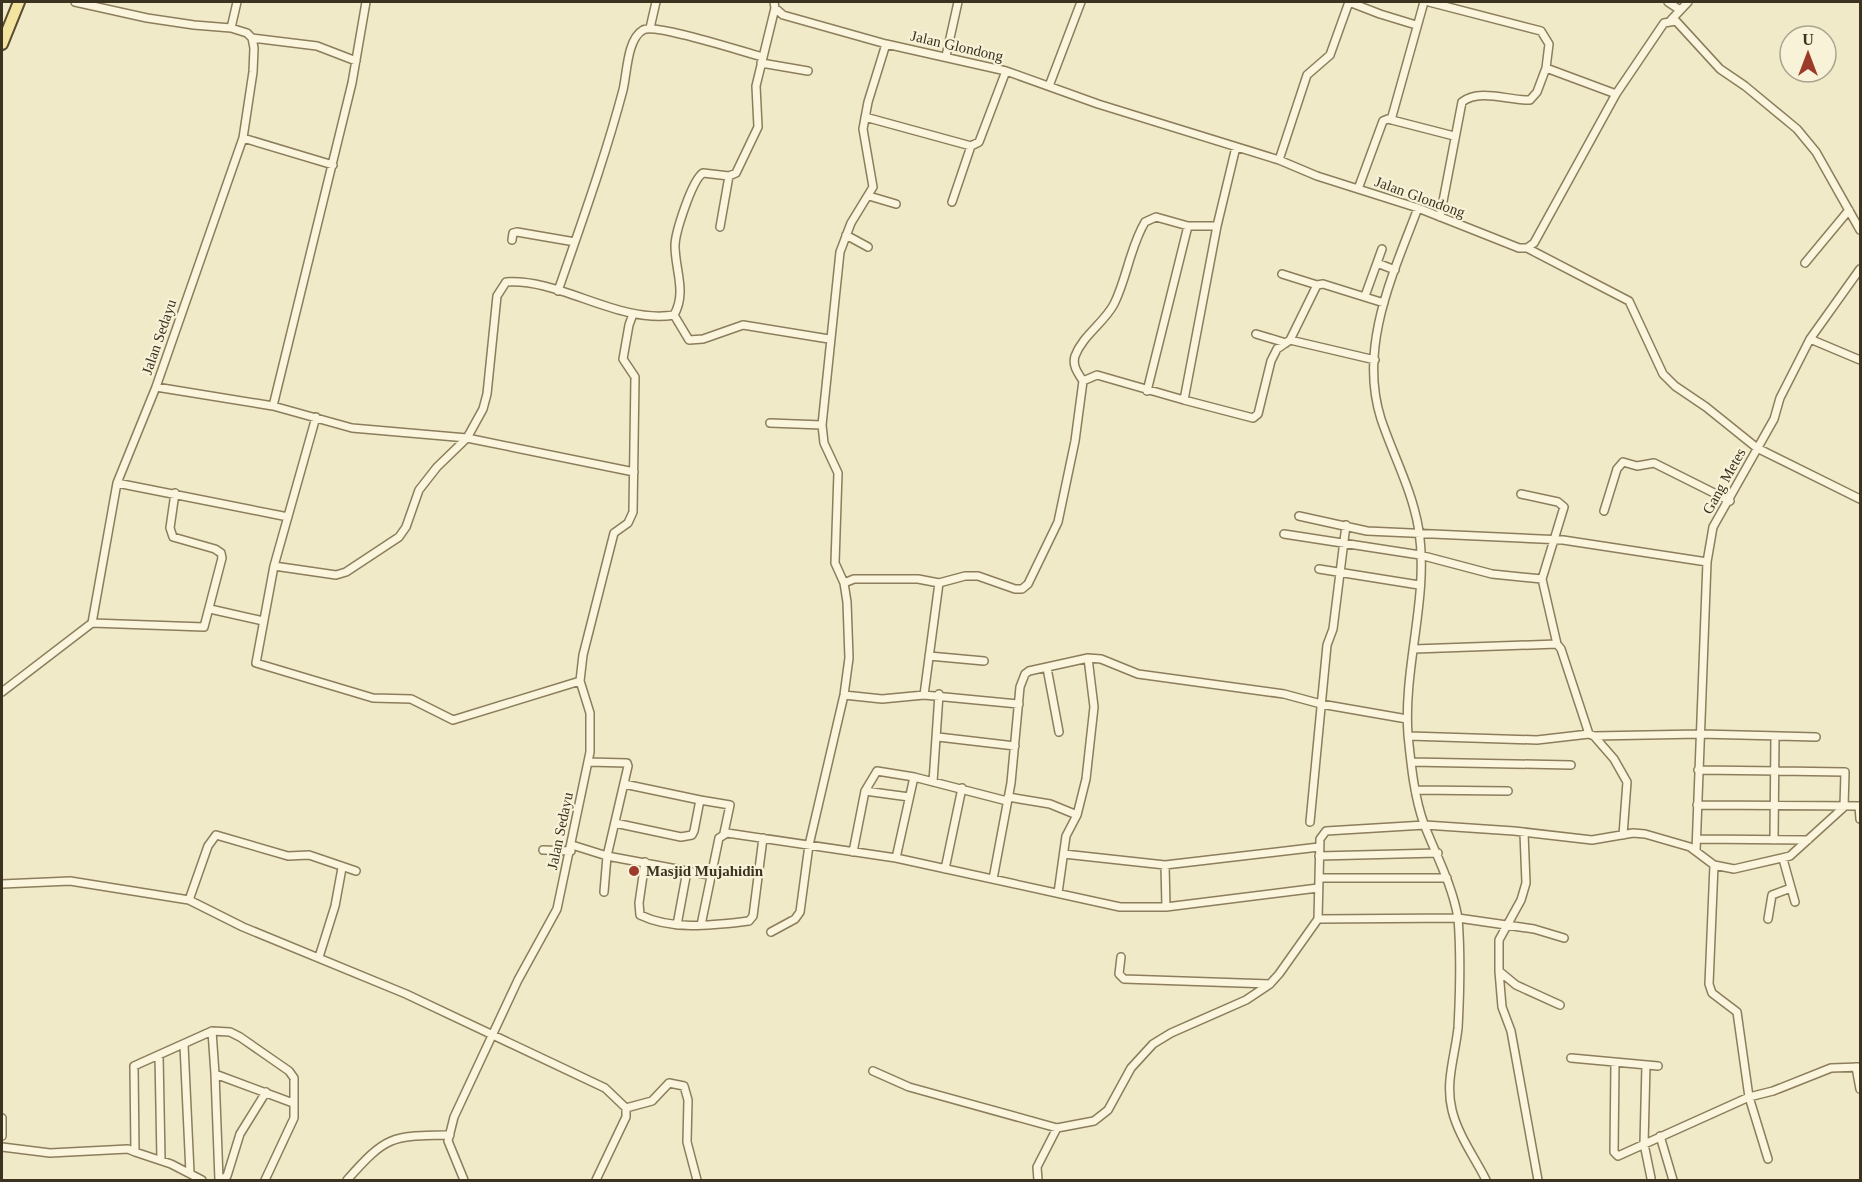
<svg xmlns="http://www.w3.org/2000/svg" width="1862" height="1182" font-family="'Times New Roman',serif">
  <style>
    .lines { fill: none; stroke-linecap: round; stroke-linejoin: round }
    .minor-casing { stroke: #8c7d5c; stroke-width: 10 }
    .primary-casing { stroke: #5a4a30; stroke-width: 14 }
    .minor { stroke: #faf5dc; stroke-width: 7 }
    .primary { stroke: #f3e5a0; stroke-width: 10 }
    .poi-dot { fill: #9d3b2a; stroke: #f7f2d8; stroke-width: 2 }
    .labels { text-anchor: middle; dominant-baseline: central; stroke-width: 4.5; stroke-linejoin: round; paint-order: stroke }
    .street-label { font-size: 15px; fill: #3c3220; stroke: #f7f2d8 }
    .poi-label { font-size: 15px; font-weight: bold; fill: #3c3220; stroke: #f7f2d8; text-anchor: start }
  </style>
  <rect width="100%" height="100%" fill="#f0eac8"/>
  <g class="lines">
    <!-- minor casing -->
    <g class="minor-casing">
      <path id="minor" d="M75 2 147 18 194 25 231 28 247 33 252 38 254 48 253 72 243 138 156 387 273 406 352 428 467 438 634 472
        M1349 2 1380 14 1416 25
        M1429 2 1541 31 1549 44 1546 68 1616 94
        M1668 2 1680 10
        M775 8 783 15 886 44 1006 71 1098 104 1279 160 1317 176 1418 208 1519 248H1527L1534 243 1616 94 1664 23 1676 21 1720 69 1745 86 1797 129 1816 152 1860 230
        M1671 20 1688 2
        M231 28 237 2
        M650 28 656 2
        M252 38 317 46 356 61
        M946 56 958 2
        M761 63 808 71
        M1049 86 1081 2
        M865 117 971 146 979 142 1006 71
        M1391 120 1424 2
        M243 138 333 165
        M1279 160 1307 75 1330 55 1349 2
        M1358 189 1383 121 1388 119 1454 136
        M869 196 896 204
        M952 202 971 146
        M1440 217 1462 102C1480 88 1509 101 1530 100L1537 92 1546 68
        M1217 226 1184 400 1253 418 1258 414 1271 361 1277 349 1290 340 1317 285 1323 284 1384 303
        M720 227 729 176
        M846 235 868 247
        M512 240 513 233 517 232 575 242
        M1527 248 1629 301 1663 374 1675 386 1706 407 1757 448 1860 499
        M1377 263 1395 270
        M1805 263 1849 210
        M1282 274 1317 285
        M558 291C581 224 605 158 623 90 627 74 627 39 643 30 656 23 743 52 763 57
        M1365 296 1382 249
        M674 315 689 340 703 339 743 325 829 339
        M1256 334 1286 343
        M1810 339 1860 360
        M1290 340 1375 360
        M1083 381 1097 375 1184 400
        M1147 391 1188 226
        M273 406 352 83 366 2
        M316 417 274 566 256 663 373 698 411 699 453 720 580 681
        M770 423 822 425
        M117 483 288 517
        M1604 511 1617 469 1623 462 1637 466 1654 463 1730 501
        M1299 516 1367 531 1563 540 1707 562
        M1284 534 1420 555 1492 574 1542 579 1564 507 1558 502 1521 494
        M274 566 336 575 346 572 399 537 406 527 419 490 437 467 467 438 483 409 487 394 497 296 506 282C560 278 617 324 674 315 687 292 675 270 675 246 675 233 692 180 703 173L729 176 736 173 758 127 756 86 775 8 774 2
        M1319 569 1419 585
        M1542 579 1557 644
        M844 583 854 579H918L939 583 965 576H978L1015 589H1022L1028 584 1058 522 1075 441 1083 381C1078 373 1072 366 1075 356 1083 335 1104 323 1114 304 1127 278 1130 247 1145 222L1156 217 1188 226H1217L1236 147
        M939 583 924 695 1019 704
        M210 609 263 621
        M92 623 204 627 222 558 221 553 215 549 173 537 170 528 175 493
        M1414 649 1557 644 1561 649 1589 734 1594 736 1700 734 1816 737
        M929 656 984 661
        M1047 668 1059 732
        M2 692 92 623 117 483 156 387
        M844 695 882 699 924 695
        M1409 736 1537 740 1589 734
        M1594 736 1614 759 1627 782 1623 835
        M938 737 1015 746
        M588 762 627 763 628 766 607 856 604 892
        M1411 762 1571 765
        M933 782 939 694
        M1415 790 1508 791
        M865 791 909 797
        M1008 797 1050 804 1077 815
        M700 800 730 805 724 833
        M1697 805 1860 806
        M1859 806 1860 819
        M1310 822 1327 645 1333 629 1346 525
        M615 823 681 837 692 835 694 831 700 800 624 784
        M1524 833 1526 883 1521 900 1499 940V971L1516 985 1560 1005
        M1697 839 1808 840
        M1774 840 1775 736
        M572 845 607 856 709 875
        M543 850 571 851
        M1696 851 1707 562 1713 527 1774 419 1780 398 1810 339 1860 269
        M853 852 865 791 877 771 914 777 1007 801
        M1064 854 1165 865 1319 847
        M1319 856 1438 853
        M896 858 914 777
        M1783 859 1795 902
        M645 862 639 903 640 915C673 931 714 925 749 921L753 916 763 838
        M1165 865 1166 907
        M1714 865 1709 984 1712 993 1737 1012 1749 1097 1768 1159
        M945 869 962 788
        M1319 878H1447
        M993 879 1011 783 1020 687 1025 674 1029 671 1088 658 1101 659 1138 674 1284 694 1321 704 1407 719
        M2 884 70 881 189 900 243 927 406 994 605 1088 626 1108V1117L596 1180
        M1058 893 1066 836 1077 815 1086 779 1094 707 1088 658
        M189 900 208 846 216 835 288 856 309 855 356 871
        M1318 919 1458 918C1452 884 1436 855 1424 824 1414 796 1411 764 1408 735 1403 667 1429 598 1419 531 1413 492 1393 455 1381 419 1358 347 1393 274 1418 208
        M1768 919 1772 895 1791 888
        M677 925 687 871
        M701 925 719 838 727 833 896 858 1120 907H1166L1318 888
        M771 932 795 919 800 912 809 845 844 695 849 658 847 602 844 583 835 563 838 473 824 443 822 425 840 252 851 223 873 187 863 129 868 102 886 44
        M319 957 335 906 342 868
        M1121 957 1119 974 1124 979 1270 984
        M1499 971 1502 1007 1511 1031 1538 1180
        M212 1031 215 1074 293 1103
        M184 1045 190 1173
        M159 1055 161 1160
        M1571 1058 1658 1066
        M1615 1063 1614 1152 1618 1156 1749 1097 1773 1091 1831 1068 1860 1067
        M1646 1065 1644 1144 1651 1178
        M1856 1067 1860 1089
        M873 1071 909 1087 1057 1128 1094 1121 1108 1110 1131 1068 1153 1044 1171 1033 1246 1000 1270 984 1279 974 1318 919 1320 839 1326 831 1425 825 1514 831 1592 840 1633 833 1645 834 1690 847 1714 865 1734 869 1790 856 1844 807 1845 772 1698 770
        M215 1074 219 1180
        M626 1108 652 1101 669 1083 684 1086 688 1100 687 1142 697 1180
        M2 1118V1136
        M1660 1136 1673 1180
        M2 1147 50 1153 128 1149 135 1152 134 1066 212 1031 230 1032 240 1037 289 1071 294 1078V1118L265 1180
        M135 1152 171 1164 202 1180
        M221 1180 227 1176 240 1134 266 1092
        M347 1180C387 1135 391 1136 450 1135
        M464 1180 448 1141 454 1117 518 980 557 909 590 752V713L580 681 583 655 614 533 628 523 633 512 635 377 623 359 629 325 633 314
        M1038 1180 1037 1167 1057 1128
        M1486 1180C1475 1158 1458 1135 1452 1110 1445 1082 1455 1056 1458 1028 1460 991 1461 955 1458 918L1534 929 1564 938"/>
    </g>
    <!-- primary casing -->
    <g class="primary-casing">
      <path id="primary" d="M2 44 19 2"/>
    </g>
    <!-- minor -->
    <use href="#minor" class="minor"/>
    <!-- primary -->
    <use href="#primary" class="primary"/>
  </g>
  <!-- markers -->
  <circle class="poi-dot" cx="634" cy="871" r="6"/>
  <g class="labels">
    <!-- street labels -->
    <g class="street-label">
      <text transform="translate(957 46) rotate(13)">Jalan Glondong</text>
      <text transform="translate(1420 197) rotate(20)">Jalan Glondong</text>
      <text transform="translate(159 337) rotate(-71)">Jalan Sedayu</text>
      <text transform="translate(1724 481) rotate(-61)">Gang Metes</text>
      <text transform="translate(560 831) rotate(-78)">Jalan Sedayu</text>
    </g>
    <!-- poi labels -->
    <g class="poi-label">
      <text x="646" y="871">Masjid Mujahidin</text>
    </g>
  </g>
  <!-- border -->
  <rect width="1862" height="1182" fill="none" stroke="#3c3220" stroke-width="6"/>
  <!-- north arrow -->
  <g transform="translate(1808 54)"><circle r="28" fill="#f7f2d8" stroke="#aca58e" stroke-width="1.5"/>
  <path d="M0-4.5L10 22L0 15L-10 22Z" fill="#9d3b2a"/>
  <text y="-9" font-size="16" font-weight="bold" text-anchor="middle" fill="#3c3220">U</text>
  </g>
</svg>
